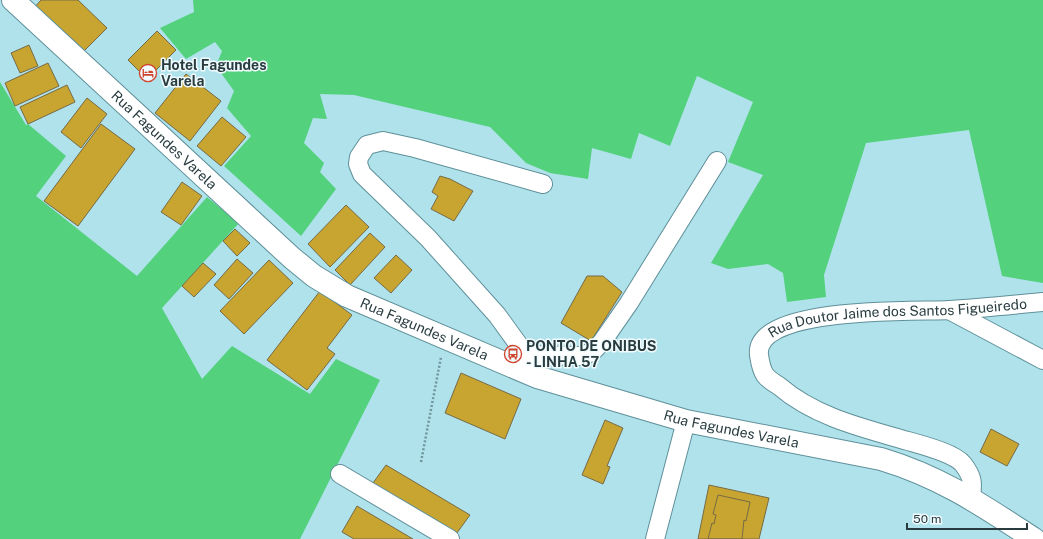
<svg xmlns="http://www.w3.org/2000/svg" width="1043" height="539" font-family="'Public Sans',sans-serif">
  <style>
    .green { fill: #53d17d }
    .building { fill: #c8a530; stroke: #766a46 }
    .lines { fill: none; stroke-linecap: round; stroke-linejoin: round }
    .minor-casing { stroke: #5f9099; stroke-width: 20 }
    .major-casing { stroke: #5f9099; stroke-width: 24 }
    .path { stroke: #71959d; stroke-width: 2.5; stroke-dasharray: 2 2; stroke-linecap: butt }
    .minor { stroke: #fff; stroke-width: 18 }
    .major { stroke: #fff; stroke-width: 22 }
    .labels { text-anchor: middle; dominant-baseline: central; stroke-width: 3; stroke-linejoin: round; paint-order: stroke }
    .poi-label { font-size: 14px; font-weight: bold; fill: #283c40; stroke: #f1fbfd; text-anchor: start }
    .street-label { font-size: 14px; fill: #283c40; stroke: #f1fbfd }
  </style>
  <rect width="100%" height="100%" fill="#b0e2ec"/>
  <!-- green -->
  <path class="green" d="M193 0H1043V283L1002 276 969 130 866 143 824 275 826 297 787 302 783 273 768 264 728 269 711 263 763 175 728 162 753 102 697 76 670 146 639 133 631 159 592 148 588 179 550 173 526 163 490 127 354 95 320 94 327 119 313 118 304 143 324 163 320 172 336 189 301 236 224 166 251 136 227 108 234 91 216 66 222 51 215 42 186 59 160 28 194 12Z
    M0 82 26 125 28 124 66 156 36 196 137 276 207 197 239 223 162 308 202 379 232 346 310 394 336 359 380 380 300 539H0Z"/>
  <!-- building -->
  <path class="building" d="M41 0H78L107 28 80 55 33 9Z
    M157 31 176 50 147 79 128 60Z
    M29 45 38 66 20 73 11 53Z
    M48 63 59 86 15 106 5 83Z
    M186 74 221 101 190 141 155 113Z
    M67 85 75 102 28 124 20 107Z
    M87 98 107 114 81 148 61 132Z
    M222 117 246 137 221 166 197 146Z
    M101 124 135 149 78 226 44 201Z
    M440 176 450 179 473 191 454 221 431 209 438 196 432 192Z
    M182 182 202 196 181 225 161 212Z
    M346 205 369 227 330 267 308 244Z
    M235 229 250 243 237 256 223 241Z
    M370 233 385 247 350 285 335 270Z
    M396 255 412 270 391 293 374 278Z
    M237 259 253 273 229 299 214 285Z
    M269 260 293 283 244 334 220 311Z
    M203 263 216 274 194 297 182 286Z
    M587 276H603L622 292 591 341 561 323Z
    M320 291 352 315 327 348 335 354 307 390 267 360Z
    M461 373 521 399 505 439 445 413Z
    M605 420 623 428 607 466 610 467 603 484 582 475Z
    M991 429 1019 444 1007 466 980 452Z
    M386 465 470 515 454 537 370 487Z
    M709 485 769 498 759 539H698Z
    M718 495 750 502 746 521 744 520 742 539H708L712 523 714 524 716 515 713 514Z
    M357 506 413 539H354L342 532Z"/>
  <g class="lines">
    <!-- minor casing -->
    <g class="minor-casing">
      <g id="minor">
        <path d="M949 310 1043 360"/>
        <path d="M526 355 581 356 592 352 602 342 629 303 717 161"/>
        <path d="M521 370 526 355 497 315 428 238 362 174 358 164 359 157 367 145 383 141 415 148 543 184"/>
        <path d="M340 474 450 539"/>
        <path id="s1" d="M971 498C973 483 973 477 963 464 954 453 922 445 908 441 863 428 815 417 779 386 774 383 768 379 765 375 761 369 760 362 759 355 753 305 919 312 950 310 981 308 1012 305 1043 302"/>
        <path d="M655 539 686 421"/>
      </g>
    </g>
    <!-- major casing -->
    <g class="major-casing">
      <g id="major">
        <path id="s2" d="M13 0 292 258 314 276 347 296 537 377 686 421 881 459C941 477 982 505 1034 539"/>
      </g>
    </g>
    <!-- path -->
    <path class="path" d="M421 462 441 357"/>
    <!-- minor -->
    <use href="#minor" class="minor"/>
    <!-- major -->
    <use href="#major" class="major"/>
  </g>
  <!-- icons -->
  <defs>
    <g id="hotel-ring" transform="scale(0.9)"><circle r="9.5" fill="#f1fbfd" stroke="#d0442e" stroke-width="1.5"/><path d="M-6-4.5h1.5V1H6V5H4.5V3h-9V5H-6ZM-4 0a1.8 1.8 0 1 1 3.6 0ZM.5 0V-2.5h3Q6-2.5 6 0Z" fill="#d0442e"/></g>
    <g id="bus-ring" transform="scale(0.9)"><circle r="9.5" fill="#f1fbfd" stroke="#d0442e" stroke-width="1.5"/><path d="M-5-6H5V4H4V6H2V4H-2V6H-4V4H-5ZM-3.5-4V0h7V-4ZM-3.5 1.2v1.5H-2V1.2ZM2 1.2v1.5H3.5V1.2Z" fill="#d0442e"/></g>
  </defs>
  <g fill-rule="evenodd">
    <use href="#hotel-ring" x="148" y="73"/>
    <use href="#bus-ring" x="513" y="354"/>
  </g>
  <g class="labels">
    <!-- poi labels -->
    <g class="poi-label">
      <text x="161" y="65">Hotel Fagundes<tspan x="161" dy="16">Varela</tspan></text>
      <text x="526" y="346">PONTO DE ONIBUS<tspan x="526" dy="16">- LINHA 57</tspan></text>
    </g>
    <!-- street labels -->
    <g class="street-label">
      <text stroke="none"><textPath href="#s2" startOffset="206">Rua Fagundes Varela</textPath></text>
      <text stroke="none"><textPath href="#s1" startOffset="432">Rua Doutor Jaime dos Santos Figueiredo</textPath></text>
      <text stroke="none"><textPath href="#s2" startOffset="531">Rua Fagundes Varela</textPath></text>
      <text stroke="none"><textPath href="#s2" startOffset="855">Rua Fagundes Varela</textPath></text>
    </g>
  </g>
  <!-- scale -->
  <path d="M907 523v6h120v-6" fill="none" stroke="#283c40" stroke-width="2"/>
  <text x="913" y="523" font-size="12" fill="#283c40" stroke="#f1fbfd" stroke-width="3" paint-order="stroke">50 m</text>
</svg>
